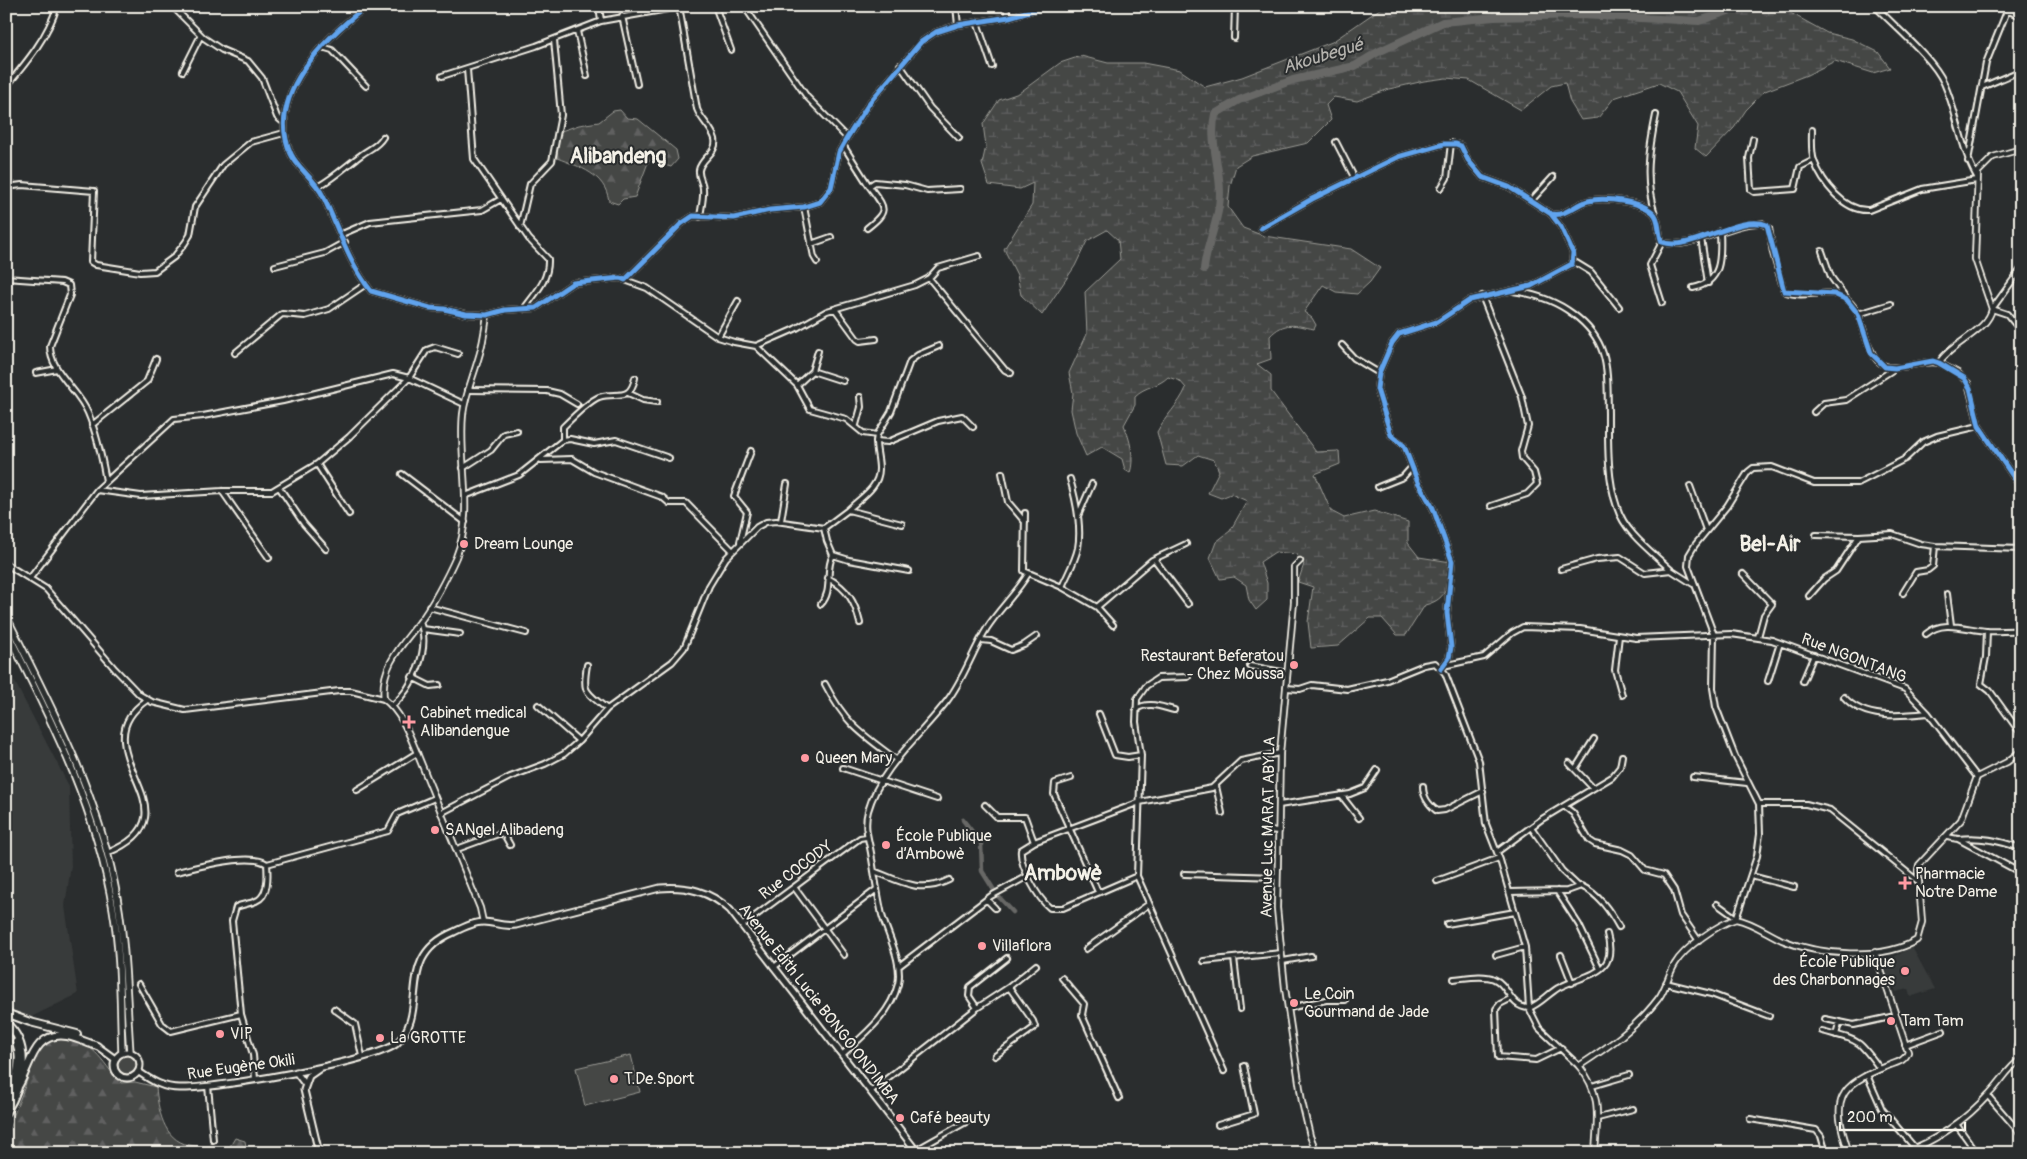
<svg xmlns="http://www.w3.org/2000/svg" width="2027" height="1159" font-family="Pangolin,sans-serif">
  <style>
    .built { fill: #373a3a }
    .green { fill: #444645; stroke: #9c9c96 }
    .forest { fill: url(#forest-firs); stroke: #9c9c96 }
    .wetland { fill: url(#wetland-marsh); stroke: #9c9c96 }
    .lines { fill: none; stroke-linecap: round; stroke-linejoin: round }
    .canal { stroke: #676866; stroke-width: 4.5 }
    .river { stroke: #676866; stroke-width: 8 }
    .minor-casing { stroke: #f4f1e8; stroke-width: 8 }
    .tertiary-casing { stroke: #f4f1e8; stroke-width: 8 }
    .secondary-casing { stroke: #f4f1e8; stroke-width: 9 }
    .primary-casing { stroke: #f4f1e8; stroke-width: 9 }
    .trunk-casing { stroke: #f4f1e8; stroke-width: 10 }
    .minor { stroke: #2a2d2e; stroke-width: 4 }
    .tertiary { stroke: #2a2d2e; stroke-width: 4.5 }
    .secondary { stroke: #2a2d2e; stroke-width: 5 }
    .primary { stroke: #2a2d2e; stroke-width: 5.5 }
    .trunk { stroke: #2a2d2e; stroke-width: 6 }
    .cycleway-casing { stroke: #2a2d2e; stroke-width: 8 }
    .cycleway { stroke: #60a3ed; stroke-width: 5 }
    .poi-dot { fill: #ff9aa2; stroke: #2a2d2e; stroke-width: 2 }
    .labels { text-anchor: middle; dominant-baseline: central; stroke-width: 4; stroke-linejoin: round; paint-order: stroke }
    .poi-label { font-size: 16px; fill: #f4f1e8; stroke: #2a2d2e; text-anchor: start }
    .street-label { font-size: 16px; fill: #f4f1e8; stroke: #2a2d2e }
    .water-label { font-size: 18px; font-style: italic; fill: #b5b3ae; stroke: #2a2d2e }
    .district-label { font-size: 21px; font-weight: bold; fill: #f4f1e8; stroke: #2a2d2e }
  </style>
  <defs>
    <pattern id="forest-firs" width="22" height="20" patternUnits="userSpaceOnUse" patternTransform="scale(1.25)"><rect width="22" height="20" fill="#444645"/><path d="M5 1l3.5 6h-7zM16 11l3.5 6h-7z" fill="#606160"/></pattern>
    <pattern id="wetland-marsh" width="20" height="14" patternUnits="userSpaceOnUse" patternTransform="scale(1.25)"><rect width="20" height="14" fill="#444645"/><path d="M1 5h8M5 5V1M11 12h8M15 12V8" fill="none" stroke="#606160"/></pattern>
  </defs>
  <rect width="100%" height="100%" fill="#2a2d2e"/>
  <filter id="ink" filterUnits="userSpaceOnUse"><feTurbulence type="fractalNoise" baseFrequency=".02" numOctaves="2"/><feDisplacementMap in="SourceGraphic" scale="10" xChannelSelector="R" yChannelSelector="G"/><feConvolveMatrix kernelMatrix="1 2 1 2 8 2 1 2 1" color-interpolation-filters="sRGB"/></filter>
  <g filter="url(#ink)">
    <!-- built -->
    <path class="built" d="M6 665 69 786 71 866 65 906 78 994 27 1019 6 1008Z
      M1912 947 1935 989 1910 997 1908 989 1896 992 1890 977 1887 978V966L1892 958Z"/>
    <!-- green -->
    <path class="green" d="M6 1030C25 1048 13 1077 6 1098Z
      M631 1055 640 1092 585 1106 576 1068Z
      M118 1065a9 9 0 1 1 18 0a9 9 0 1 1-18 0Z"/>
    <!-- forest -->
    <path class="forest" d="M620 110 627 118 638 119 676 150 678 159 671 167 649 160 635 197 623 199 618 204 609 201C605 174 580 167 557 158L558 132 579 125 599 122 613 111Z
      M56 1039C96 1039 99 1060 121 1083L135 1082 156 1087C158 1109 163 1140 189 1145 197 1147 206 1146 213 1147L215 1150 229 1148 235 1138 245 1141 247 1153H6C6 1129 17 1108 25 1086 29 1077 29 1067 33 1059 38 1049 46 1043 56 1039Z"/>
    <!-- wetland -->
    <path class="wetland" d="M1384 6H1778L1827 33 1852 39 1878 52 1890 68 1873 73 1835 61 1807 75 1765 91 1746 110 1734 128 1706 157 1695 148 1698 126 1677 92 1659 83 1614 98 1598 118 1581 120 1570 102 1565 83 1551 86 1521 110 1469 80 1446 78 1424 81 1389 89 1357 101 1334 97 1326 105 1331 120 1308 143 1252 156 1236 166 1230 186 1228 207 1243 228 1264 236 1351 249 1380 268 1370 282 1357 294 1336 292 1323 285 1304 312 1312 318 1316 325 1314 329C1295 325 1284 321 1270 336L1271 359 1257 364 1271 375V391L1316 452 1339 451 1340 464 1315 474 1331 511 1344 518 1374 511 1408 522V543L1419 557 1451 562C1448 584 1449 599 1425 605L1406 635H1397L1382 618H1370L1338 646 1311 648 1308 622 1313 587 1298 582 1304 564 1298 559 1297 554 1275 552 1260 562 1267 583V600L1256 610 1249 600 1246 585 1234 577 1220 579 1210 558 1216 542 1230 531 1247 501 1231 494 1221 498 1208 493 1219 471 1214 460 1198 455 1183 466 1166 465 1157 432C1165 416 1179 405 1186 388L1180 381 1168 377C1158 387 1145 386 1135 396V405L1124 425C1130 439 1135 458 1130 473L1125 470 1122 459 1102 447 1086 456 1076 433 1071 410 1073 393 1069 373 1087 334 1085 292 1120 259 1118 240 1107 230 1087 241 1075 266 1042 315 1021 295 1017 275 1004 249 1032 205 1033 183 1020 189 989 185 982 164 986 146 983 124 999 100 1019 93 1060 63 1081 56 1108 63H1143L1180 70 1205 87 1242 77 1332 42Z"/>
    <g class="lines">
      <!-- canal -->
      <path class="canal" d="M963 820 981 843 982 871 997 895 1013 912"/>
      <!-- river -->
      <path class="river" d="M1204 269C1206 247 1216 227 1219 206 1224 175 1208 144 1215 114L1239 100 1293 80 1355 66 1378 52 1443 22 1494 17 1581 15 1699 21 1743 6"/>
      <!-- minor casing -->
      <g class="minor-casing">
        <path id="minor" d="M172 6 204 38 222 50 248 61 262 78 277 117 284 123
          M367 6C326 37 264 96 291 154 298 169 315 179 323 196 338 227 349 264 371 291L430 308 444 309 466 314 487 315 505 310 536 308 573 283 620 278 625 280 681 224 693 216 734 218 770 210 804 207 820 202 831 188 839 152 847 138 870 102 921 42 936 32 958 25 1009 17 1047 6
          M599 6 601 21
          M679 6 697 109C701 120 712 128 715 139 718 153 701 158 699 170 698 177 703 182 703 189 704 198 701 208 700 217
          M715 6 731 50
          M744 6 807 97 847 138
          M956 6 958 25
          M1005 6 1009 17
          M1875 6C1895 27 1933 58 1944 83 1958 114 1960 147 1977 177
          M2008 11 2021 16
          M622 16 637 84
          M977 22 992 66
          M577 31 587 76
          M1234 38 1235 6
          M322 47 332 50 366 86
          M900 65 930 108 959 138
          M467 69 474 159 529 239 548 259C549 281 535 293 524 309
          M183 71 201 35
          M442 76 536 46 601 21 679 7
          M6 87C26 63 48 37 57 6
          M1982 87 2015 73
          M1812 130C1812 140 1811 152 1814 161 1822 182 1844 212 1869 210L1922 189 1977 180
          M1753 139 1749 158 1751 190 1754 192 1795 189 1800 167 1814 160
          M1336 142 1354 177
          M843 145 869 186 875 182 905 185 927 191 960 189
          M1968 161 1986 63 2009 6
          M319 186C335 177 346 166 361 155 370 148 377 147 383 137
          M6 187 22 185 94 191 91 262 96 265 140 272 155 271 174 257 185 243 190 235 195 207 223 165 251 142 284 133
          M1441 188 1447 178 1451 143
          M1531 201 1553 177
          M804 207 814 257 817 262
          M1551 214C1565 217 1575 204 1588 201 1603 197 1645 201 1655 215 1660 223 1658 234 1662 242 1689 252 1731 221 1762 223L1769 228 1773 253 1784 291C1802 300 1826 287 1844 298 1866 311 1861 343 1878 361 1894 377 1919 358 1939 363
          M1655 214C1644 181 1649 149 1656 115
          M520 227 530 184 552 161 561 115 554 40
          M867 228C890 210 885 208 869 186
          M1261 228 1312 199 1398 157 1444 144H1456L1461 146 1468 160 1482 177 1509 187 1551 214 1561 227 1573 253 1572 264 1531 286 1470 300 1437 322 1399 334 1392 343 1379 373 1377 389 1391 435 1404 446 1418 482 1433 508 1452 561 1447 613 1451 647 1449 658 1441 669
          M342 234 370 222 482 210 501 199
          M1701 238 1708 283
          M1662 242 1650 265 1662 303
          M811 244 831 237
          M1822 251 1831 277 1846 298
          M1573 261 1591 272 1619 307
          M275 266 325 253 345 242
          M6 278 62 282 69 285 70 295 50 346C50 372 78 389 88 413 97 434 102 458 106 481
          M929 278 1005 370 1011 373
          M625 280 647 288 718 337 734 342 756 346 795 329 827 311 915 285 929 278 938 268 979 256
          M1693 288C1723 282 1721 256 1720 231
          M1513 291C1535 294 1556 301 1573 314 1611 342 1607 371 1608 413 1608 443 1607 478 1617 507 1625 533 1651 551 1671 570
          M1482 296 1522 397 1528 426 1521 451 1522 458 1534 472 1537 484 1527 494 1491 506
          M835 309 857 339 860 341 876 339
          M1858 314 1891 304
          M2020 330 2007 314 1992 309 2021 269
          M718 337 738 301
          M1342 345 1354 358 1379 373
          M756 346 797 385 810 409 846 419 863 433 877 435 891 412 910 361 918 355 939 346
          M235 353 282 314 305 316 329 309 366 284
          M812 371 818 351
          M36 373 57 369
          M797 385 812 371 843 381
          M468 390 547 391 560 394 577 404
          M628 393 643 400 657 402
          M1814 412 1824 403 1846 400 1894 369
          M92 425 147 381 156 359
          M856 425 861 407 860 397
          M877 435 876 441 888 442 938 421 962 416 973 427
          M563 440V427C570 420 589 401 599 397 616 391 630 403 635 378
          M541 460 572 459 594 472 662 497 669 503H686L732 550
          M317 464 349 514
          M463 468 491 450 504 434 517 431
          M1002 473 1008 502 1025 522
          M402 474 465 522
          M1690 486 1706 530
          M279 487 304 524 326 549
          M1378 487 1403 477 1411 468
          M97 490 141 496 222 491H272L317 464 349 437 409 378 427 350 435 347 458 354
          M222 491 269 558
          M465 496 519 475 563 440 570 439 594 444 616 440 669 458
          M848 510C860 498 879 488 879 469 879 459 876 451 876 441
          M1025 513 1024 571 1062 587C1067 575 1075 562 1078 548 1082 526 1076 500 1070 479
          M1078 516 1092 484
          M781 521 787 484
          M824 528 848 510 902 524
          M1816 535 1859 536
          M740 542 747 512 734 496 751 451
          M1155 560 1188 604
          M6 564 46 589 115 669 140 695 152 702 185 710 339 691H351L384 699
          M1561 569 1597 559 1620 557 1645 573 1671 570 1693 584
          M1743 574 1772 604 1764 615 1758 637
          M31 577 97 490 174 419 203 416 283 401 393 374 409 378 464 404
          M828 578C848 589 855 602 860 623
          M1062 587 1097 607 1152 560 1186 544
          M1903 593 1916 572 1928 570 1933 566 1935 546
          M1947 594 1951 625
          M1809 596 1824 579 1836 571 1859 536 1892 534 1921 544 1935 546 2021 549
          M821 604C834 590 824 571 833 555
          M429 607 526 633
          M1097 607 1113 625
          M423 629 460 634
          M1987 631 1986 657 1981 684 1990 691 2021 734
          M1926 634C1943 619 1965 629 1986 631 1997 632 2009 630 2021 631
          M1619 636 1615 670 1622 695
          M981 640 991 641 1011 650 1024 645 1037 636
          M587 665C582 694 586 691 607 709
          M1250 666 1287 673
          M1443 666 1484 657 1512 633 1523 627 1580 629 1636 638 1731 634 1772 640 1905 689 1928 713 1977 777
          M412 677 430 686 439 685
          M1188 677 1158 678 1146 686 1137 699 1136 722 1141 755 1137 876 1224 1071
          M1768 681 1780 643
          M1803 681 1814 655
          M825 684C846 725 862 734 897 760
          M1286 688 1300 689 1312 685 1347 689 1387 680 1424 665 1435 663 1445 673 1479 761 1486 824 1500 860 1525 947 1529 1008 1539 1028 1579 1066
          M1844 697C1864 720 1900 716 1928 713
          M538 705 579 741
          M392 706C413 688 431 650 420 622
          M1136 709C1149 701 1161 707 1174 710
          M1099 714 1115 755 1128 757 1141 755
          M1569 763 1593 788
          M843 768 937 799
          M1575 769 1594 739
          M1693 777 1747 783
          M1071 778 1055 783 1054 794 1098 892
          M1216 786 1222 813
          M1423 786C1423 797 1428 804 1437 811L1445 810 1483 791
          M357 790 417 753
          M1341 795 1359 818
          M1759 804 1735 756 1716 707 1713 688 1714 635 1688 566 1689 555 1695 545 1727 506 1748 472 1753 468 1772 467 1814 483H1858L1905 459 1923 442 1937 436 1979 426
          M1759 804H1806L1830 810 1919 882
          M985 805 997 817H1025L1034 842
          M1279 805 1350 794 1365 788 1377 770
          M1564 806 1573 813 1589 840 1595 844 1622 850 1632 855 1645 870 1664 875 1674 890 1681 915 1699 941
          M441 813 510 777 545 764 564 754 579 741 607 709 672 662 684 648 709 586 726 558 757 527 766 522 776 521 824 528 827 541 833 555 849 560 909 571
          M1531 827 1562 871 1578 886
          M1267 830 1279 831
          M1947 837 1958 839 2021 873
          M1958 839C1980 836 1999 841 2021 848
          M457 849 501 833 505 836 510 845
          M1497 852 1542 819 1612 777 1620 767 1622 756
          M107 853C206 813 74 750 147 700
          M267 864 388 831 397 814 435 798
          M874 871C901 882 921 894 949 880
          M177 872C196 867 251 852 267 864 268 876 269 896 256 901 249 904 243 904 236 907L232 921 241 1014 253 1055 255 1079
          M1184 874 1277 877
          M1137 876 1063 908H1050C1038 899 1019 865 1021 850L1034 842 1140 802 1212 788 1241 761 1280 753
          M1751 876 1794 887
          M1437 881 1499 858
          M794 887 844 955
          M1557 891 1579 925 1600 969
          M1510 892 1567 891 1581 886C1599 894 1610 911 1619 927
          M987 900 995 908
          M1717 904 1735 917
          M1736 919 1757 856 1760 834 1759 804
          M1447 924 1515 912
          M743 925 860 838 866 837
          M1086 949 1149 904
          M1496 955 1525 947
          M1561 955 1572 983
          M1234 958 1240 1009
          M1204 961 1281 953
          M1283 961 1311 956
          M899 966 991 896 1028 876
          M774 967 877 889
          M1062 978 1084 1004 1082 1015 1119 1098
          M1454 979C1465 978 1484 974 1494 979 1509 985 1509 1007 1529 1008 1540 1004 1548 994 1558 988 1586 973 1619 976 1607 934
          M1666 983 1711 994 1769 1016
          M139 984 162 1024 171 1031 241 1014
          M1510 999 1500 1004 1496 1009 1498 1057 1536 1060 1561 1048
          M977 1008 969 996 970 987 1007 958
          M1289 1008 1326 1000H1345
          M334 1009 355 1024 362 1056
          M1825 1019 1854 1025 1895 1016
          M1822 1031C1859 1041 1857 1037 1880 1069
          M2021 1034 2017 1047 2021 1056
          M1836 1035 1839 1023
          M1905 1045 1943 1031
          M843 1054C864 1035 891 1014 898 984 903 962 888 936 882 915 878 896 875 878 872 859 870 842 863 829 868 811 880 768 921 735 947 701 964 679 972 652 987 628 999 609 1016 594 1028 574
          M995 1056 1035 1027 1033 1021 1009 987
          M1867 1075 1882 1109 1915 1148
          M208 1086 213 1140
          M1592 1086 1629 1075
          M871 1091 977 1008 1009 987 1036 965
          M1988 1096 2021 1134
          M1598 1118 1633 1109
          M1750 1119 1816 1130 1821 1136 1826 1153
          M1956 1124 1977 1153
          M1218 1125 1254 1114 1244 1066
          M916 1150 973 1118"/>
      </g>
      <!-- tertiary casing -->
      <g class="tertiary-casing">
        <path id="tertiary" d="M2021 149 1993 157 1978 172 1975 259 1992 309C1988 331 1951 343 1939 363L1958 373 1968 383 1979 426 2021 488
          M1300 561 1294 567V602L1280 753 1277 908 1285 988 1302 1102 1310 1136 1317 1153
          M483 922 480 908 417 753C409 734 401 712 384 699 380 667 401 646 419 623 431 608 448 575 456 557 475 511 458 462 463 414 465 396 472 380 477 363 482 348 485 331 487 315
          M1595 1153C1597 1118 1603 1095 1579 1066 1608 1047 1637 1027 1658 999 1666 989 1668 975 1675 964 1684 948 1718 924 1736 919 1752 922 1767 933 1782 940 1818 955 1882 961 1917 940L1922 922 1918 870 1919 865 1961 820 1977 777 2007 762 2021 751
          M1849 1153C1831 1100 1836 1086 1890 1065 1898 1062 1905 1061 1908 1052L1875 952
          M1902 1153C1935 1142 1966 1120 1989 1094 2000 1083 2008 1068 2021 1059"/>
      </g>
      <!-- secondary casing -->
      <g class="secondary-casing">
        <path id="secondary" d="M97 1046 115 1059
          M114 1065a13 13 0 1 1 26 0a13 13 0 1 1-26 0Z
          M139 1072C152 1081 163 1088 180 1088 210 1090 379 1061 397 1043 431 1010 393 958 454 932 462 928 474 922 483 922 495 922 501 927 516 925L660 888C687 886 710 891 730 910L918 1153
          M296 1072 305 1084
          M319 1153 304 1090 309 1076 319 1069"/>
      </g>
      <!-- primary casing -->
      <g class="primary-casing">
        <path id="primary" d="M6 616C49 703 95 787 114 882 126 938 126 995 130 1052
          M6 630C52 722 96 806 113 909 121 956 120 1005 122 1053"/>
      </g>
      <!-- trunk casing -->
      <g class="trunk-casing">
        <path id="trunk" d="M6 1013 30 1022 77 1034
          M6 1023C33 1046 23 1085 6 1112
          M19 1085C31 1064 34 1031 67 1036 78 1038 87 1043 97 1046
          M6 1102C15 1084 23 1061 16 1042"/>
      </g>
      <!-- minor -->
      <use href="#minor" class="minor"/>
      <!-- tertiary -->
      <use href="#tertiary" class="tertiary"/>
      <!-- secondary -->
      <use href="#secondary" class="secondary"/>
      <!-- primary -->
      <use href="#primary" class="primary"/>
      <!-- trunk -->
      <use href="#trunk" class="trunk"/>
      <!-- cycleway casing -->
      <g class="cycleway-casing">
        <path id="cycleway" d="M367 6C326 37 264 96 291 154 298 169 315 179 323 196 338 227 349 264 371 291L430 308 444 309 466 314 487 315 505 310 536 308 573 283 620 278 625 280 681 224 693 216 734 218 770 210 804 207 820 202 831 188 839 152 847 138 870 102 921 42 936 32 958 25 1009 17 1047 6
          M1551 214C1565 217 1575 204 1588 201 1603 197 1645 201 1655 215 1660 223 1658 234 1662 242 1691 253 1739 213 1767 225L1784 291 1834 294 1847 300 1858 314 1871 353 1885 367 1895 368 1933 361 1939 363 1964 378 1970 388 1979 426 2021 488
          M1261 228 1312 199 1398 157 1444 144H1456L1461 146 1468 160 1482 177 1509 187 1551 214 1561 227 1573 253 1572 264 1531 286 1470 300 1437 322 1399 334 1392 343 1379 373 1377 389 1391 435 1404 446 1418 482 1433 508 1452 561 1447 613 1451 647 1449 658 1441 669"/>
      </g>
      <!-- cycleway -->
      <use href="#cycleway" class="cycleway"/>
    </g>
  </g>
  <!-- markers -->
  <g class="poi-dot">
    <circle cx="464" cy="544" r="5"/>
    <circle cx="1294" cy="665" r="5"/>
    <path d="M406.5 714.5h5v5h5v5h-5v5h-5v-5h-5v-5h5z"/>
    <circle cx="805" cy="758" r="5"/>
    <circle cx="435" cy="830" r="5"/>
    <circle cx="886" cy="845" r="5"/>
    <path d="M1902.5 875.5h5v5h5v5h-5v5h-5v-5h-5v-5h5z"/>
    <circle cx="982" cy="946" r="5"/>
    <circle cx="1905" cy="971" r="5"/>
    <circle cx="1294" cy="1003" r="5"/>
    <circle cx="1891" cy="1021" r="5"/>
    <circle cx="220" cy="1034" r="5"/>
    <circle cx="380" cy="1038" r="5"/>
    <circle cx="614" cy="1079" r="5"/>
    <circle cx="900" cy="1118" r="5"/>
  </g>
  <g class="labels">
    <!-- poi labels -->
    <g class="poi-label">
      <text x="474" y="544">Dream Lounge</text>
      <text x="1284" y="656" text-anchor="end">Restaurant Beferatou<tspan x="1284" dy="18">- Chez Moussa</tspan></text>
      <text x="420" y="713">Cabinet medical<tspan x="420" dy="18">Alibandengue</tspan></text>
      <text x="815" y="758">Queen Mary</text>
      <text x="445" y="830">SANgel Alibadeng</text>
      <text x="896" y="836">École Publique<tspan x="896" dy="18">d’Ambowè</tspan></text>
      <text x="1915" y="874">Pharmacie<tspan x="1915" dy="18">Notre Dame</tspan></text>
      <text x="992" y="946">Villaflora</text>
      <text x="1895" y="962" text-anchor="end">École Publique<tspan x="1895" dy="18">des Charbonnages</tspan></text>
      <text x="1304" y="994">Le Coin<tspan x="1304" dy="18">Gourmand de Jade</tspan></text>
      <text x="1901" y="1021">Tam Tam</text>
      <text x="230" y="1034">VIP</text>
      <text x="390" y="1038">La GROTTE</text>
      <text x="624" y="1079">T.De.Sport</text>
      <text x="910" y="1118">Café beauty</text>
    </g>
    <!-- street labels -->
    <g class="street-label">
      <text transform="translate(1854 658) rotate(21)">Rue NGONTANG</text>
      <text transform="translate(1268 827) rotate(-89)">Avenue Luc MARAT ABYLA</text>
      <text transform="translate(796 870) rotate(-37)">Rue COCODY</text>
      <text transform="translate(819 1004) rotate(52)">Avenue Edith Lucie BONGO ONDIMBA</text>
      <text transform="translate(241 1067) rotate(-8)">Rue Eugène Okili</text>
    </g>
    <!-- water labels -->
    <g class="water-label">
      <text transform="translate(1323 56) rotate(-17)">Akoubegué</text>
    </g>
    <!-- district labels -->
    <g class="district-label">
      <text x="618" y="156">Alibandeng</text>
      <text x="1770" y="544">Bel-Air</text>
      <text x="1063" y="873">Ambowè</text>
    </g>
  </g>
  <!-- margin -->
  <rect width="2027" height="1159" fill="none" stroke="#2a2d2e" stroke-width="25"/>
  <rect x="12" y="12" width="2002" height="1134" fill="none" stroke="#f4f1e8" stroke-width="2" filter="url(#ink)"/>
  <!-- scale -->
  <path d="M1840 1122v8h125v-8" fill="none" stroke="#f4f1e8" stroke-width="2.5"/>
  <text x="1847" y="1122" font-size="15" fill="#f4f1e8" stroke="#2a2d2e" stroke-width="4" paint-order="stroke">200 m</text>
</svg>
